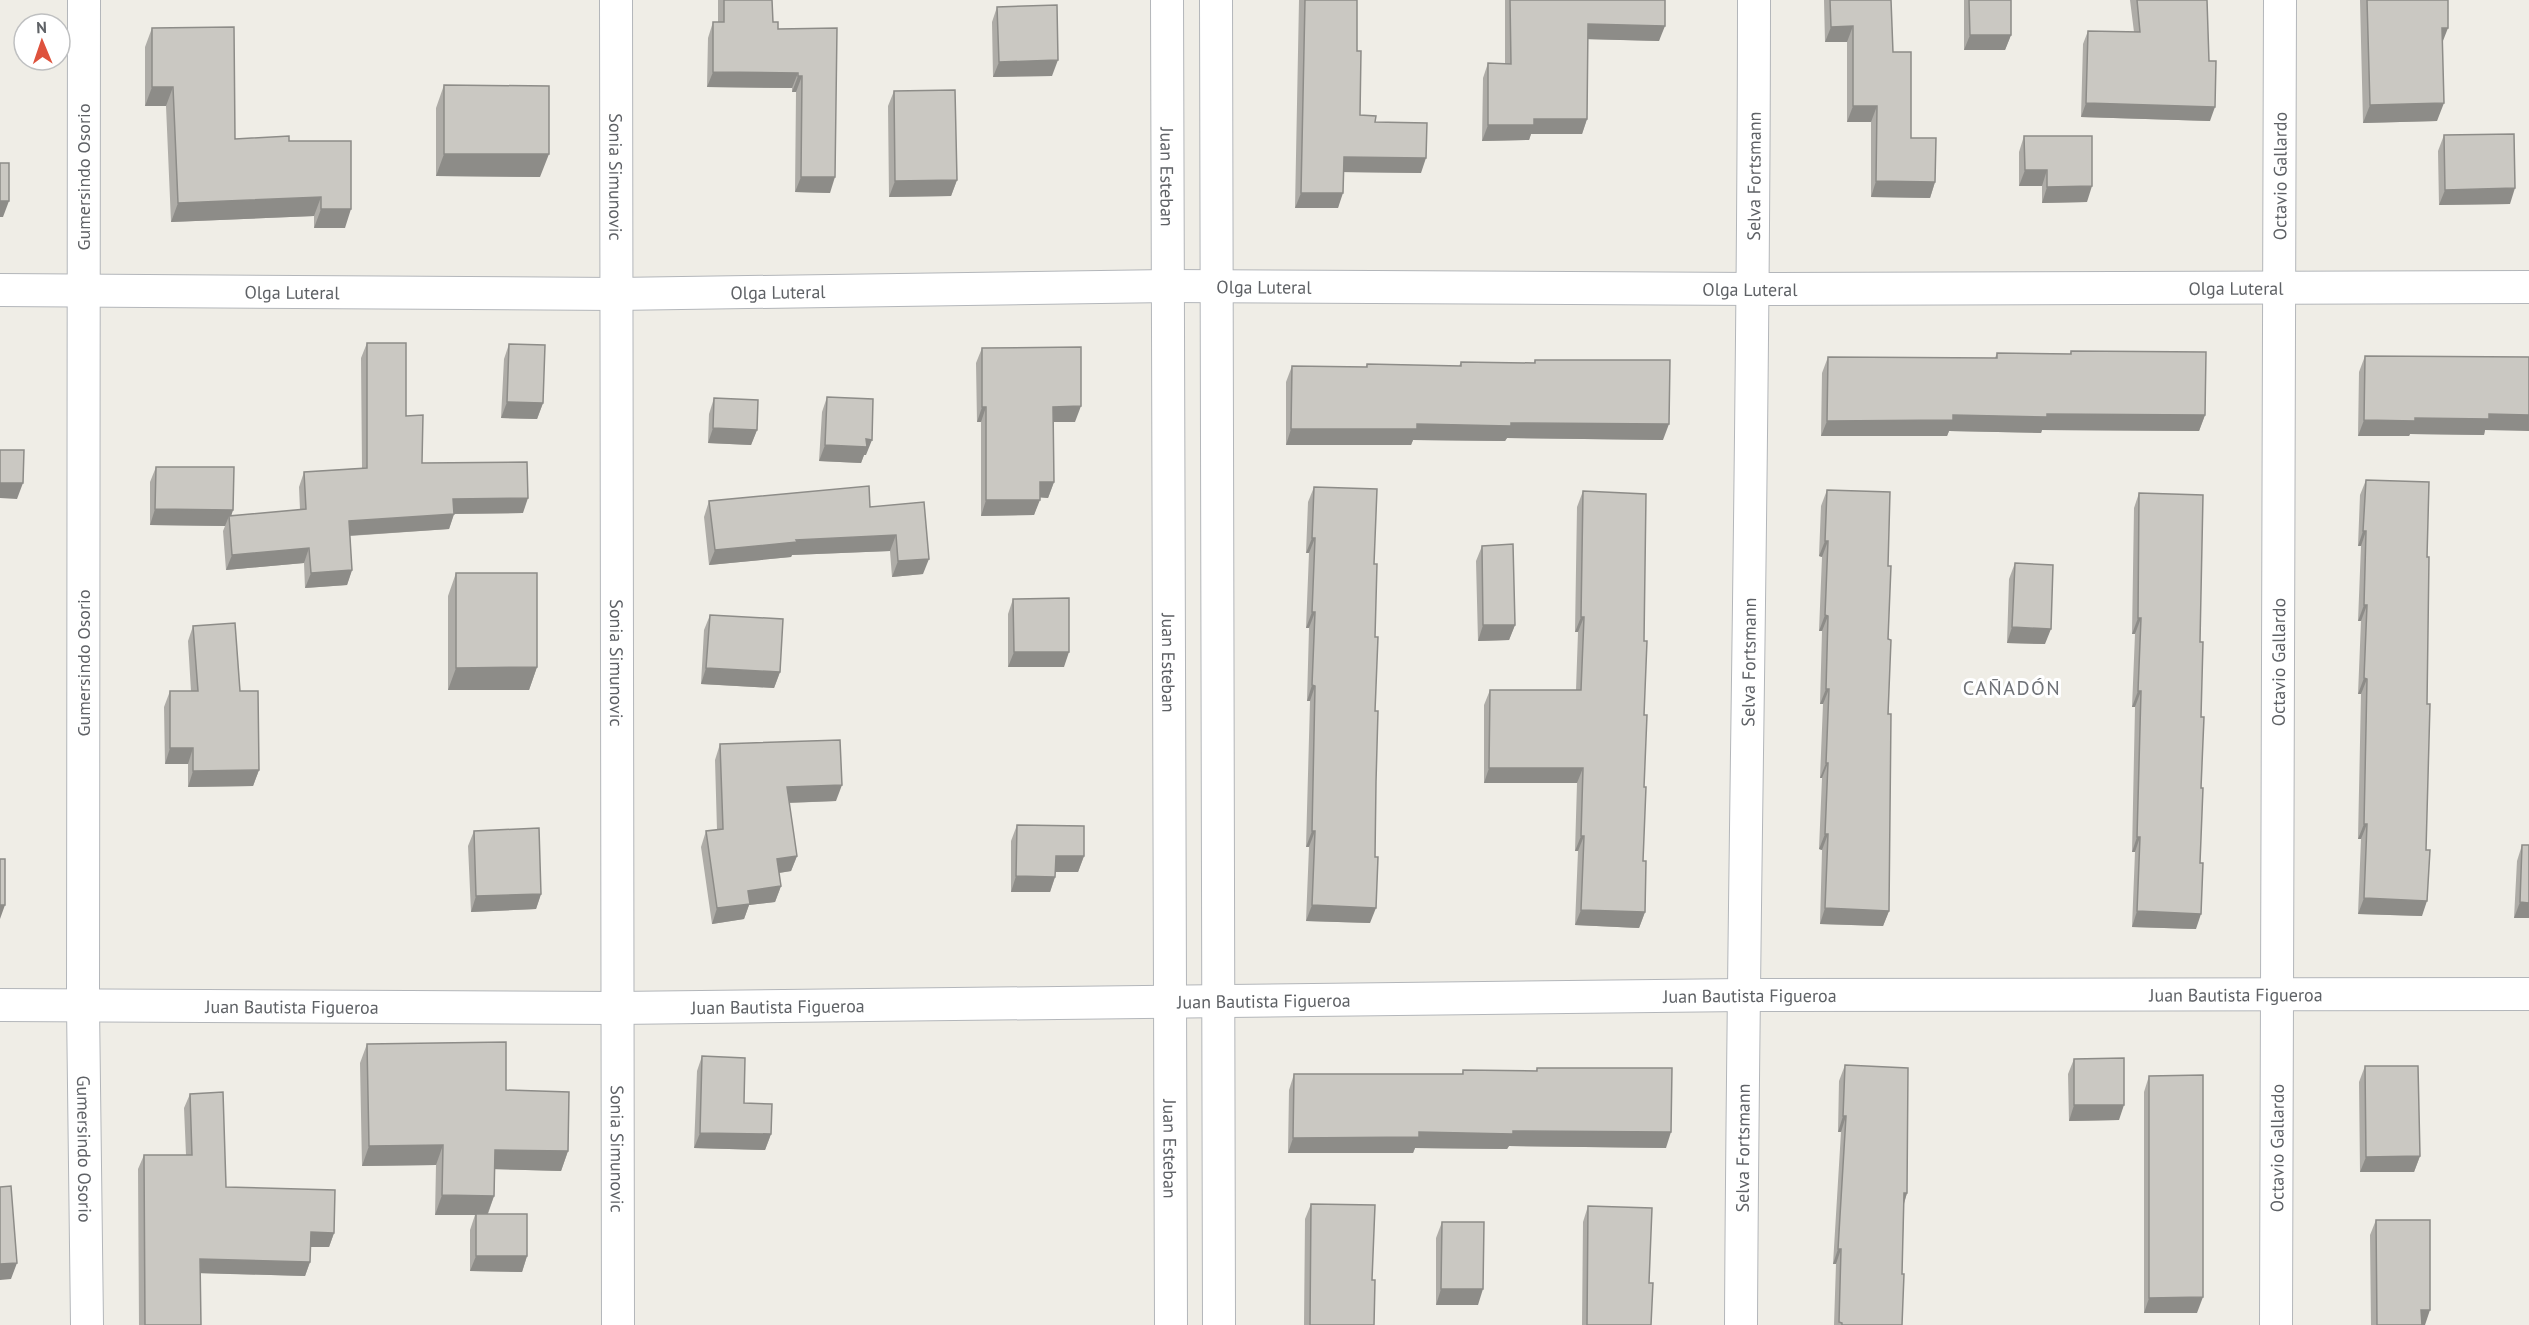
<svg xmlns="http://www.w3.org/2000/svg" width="2529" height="1325" font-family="'PT Sans',sans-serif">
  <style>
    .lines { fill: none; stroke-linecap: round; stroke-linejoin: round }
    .minor-casing { stroke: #b3b6ba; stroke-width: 34 }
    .minor { stroke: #fff; stroke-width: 32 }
    .wall { fill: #aeaca7 }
    .shaded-wall { fill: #8d8c88 }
    .building { fill: #cac8c2; stroke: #8d8c88; stroke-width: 1.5 }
    .labels { text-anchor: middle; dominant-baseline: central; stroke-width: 6; stroke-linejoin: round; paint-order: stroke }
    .street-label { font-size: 18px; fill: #5e6165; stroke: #fff }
    .neighbourhood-label { font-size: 20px; letter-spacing: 1.5px; fill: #6f7277; stroke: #fff }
  </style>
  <rect width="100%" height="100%" fill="#efede6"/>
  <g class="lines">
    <!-- minor casing -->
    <g class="minor-casing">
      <g id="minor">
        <path id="s1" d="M84 0 83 1006 87 1325"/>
        <path id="s2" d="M616 0 618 1325"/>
        <path id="s3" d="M1167 0 1171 1325"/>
        <path d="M1216 0 1219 1325"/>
        <path id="s4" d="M0 290 616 294 1168 286 1754 289 2529 287"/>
        <path id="s5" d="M0 1005 617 1008 1743 995 2529 994"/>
        <path id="s6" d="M1741 1325C1743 883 1754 442 1754 0"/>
        <path id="s7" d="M2276 1325 2280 0"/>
      </g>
    </g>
    <!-- minor -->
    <use href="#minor" class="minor"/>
  </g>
  <!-- wall -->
  <path class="wall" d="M718 0H772L773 22 778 29 837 28 830 193 795 192 796 92H792V88L707 87 708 38 713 22H718Z
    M1299 0H1357V51L1360 115 1375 122 1421 173 1343 172 1338 208H1295Z
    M1505 0H1665L1659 41 1588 39 1587 119 1582 134H1531L1529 140 1482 141 1483 78 1488 63 1505 64Z
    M1824 0H1891L1893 52 1911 138 1935 182 1930 198 1871 197V122H1847V42H1825Z
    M1964 0H2011V35L2005 50H1964Z
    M2130 0H2207L2210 121 2081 117 2083 44 2088 31 2134 32Z
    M2360 0H2448L2442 43 2437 121 2363 123Z
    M997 7 1052 76 993 77 992 22Z
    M152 28 235 139 289 141 345 228H314V216L171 222 166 106H145V47Z
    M444 85 540 177 436 176V108Z
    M894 91 957 180 951 196 889 197 888 106Z
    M2444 135 2510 204 2439 205 2438 151Z
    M2024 136 2087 202 2042 203V186H2019V152Z
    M367 343 406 416 422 463 523 513 454 514 449 529 350 536 352 570 347 585 305 588 304 563 226 570 223 531 225 526 150 525V482L156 467 233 510 231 516 300 510 299 487 304 472 362 468 361 358Z
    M509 344 543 403 537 419 501 418 504 359Z
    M982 348 1075 422H1053L1054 482 1048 498 1040 497 1034 515 981 516V422H977L976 363Z
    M2071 351 2205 415 2199 431 2042 430 2041 433 1949 431 1947 436H1821L1822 373 1828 357 1995 358 1997 353 2070 354Z
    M2365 356 2485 430 2484 435 2410 434 2409 436H2358L2359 372Z
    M1535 360 1663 440 1507 438 1505 441 1413 440 1411 445H1286V382L1292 366 1366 367 1367 364 1459 366 1461 362 1534 363Z
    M827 397 866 455H864L861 463 819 461 822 412Z
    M714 398 757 430 751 445 708 443 709 414Z
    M2366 480 2427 557 2422 916 2358 914 2361 839H2358L2361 694H2358L2361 621H2358L2361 546H2358L2360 495Z
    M1314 487 1374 564 1375 711 1370 923 1306 921 1309 847H1306L1310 701H1307L1309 628H1306L1309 553H1306L1308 502Z
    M1827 490 1888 566 1889 911 1883 926 1820 924 1822 850 1819 849 1822 778H1820L1823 704H1820L1822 631H1819L1822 557 1819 556 1821 506Z
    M1583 491 1644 641V787L1643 861 1645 912 1639 928 1575 925 1578 851H1575L1577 783H1484V705L1490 690H1576L1578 632H1575L1577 507Z
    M2139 493 2196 929 2132 927 2135 852H2132L2135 707H2132L2135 634H2132L2134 508Z
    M709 501 870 507 924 502 923 574 892 577 890 551 792 555 791 557 709 565 704 517Z
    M1482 546 1515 625 1509 640 1478 641 1476 561Z
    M2015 563 2045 644 2007 643 2009 579Z
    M456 573 537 667 529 690H448V596Z
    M1013 599 1064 667H1008V614Z
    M710 615 780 672 774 688 701 684 704 630Z
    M193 626 240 691 259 770 253 786 188 787V764H165L164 707 170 691H191L188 641Z
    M720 744 836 801 789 803 797 856 791 871 779 873 781 886 775 902 749 905 744 919 712 924 701 847 706 831 717 830 715 760Z
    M1017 825 1084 856 1078 872H1055V877L1050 892H1011V841Z
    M474 831 541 894 536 909 471 912 468 846Z
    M2522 845 2529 918H2514L2517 861Z
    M367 1044 506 1090 568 1151 561 1171 495 1169 494 1196 488 1214 527 1256 522 1272 470 1271V1230L475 1215H435L436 1165 362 1166 360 1063Z
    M702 1056 771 1134 765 1150 694 1148 697 1071Z
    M2074 1059 2119 1120 2069 1121 2068 1074Z
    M1845 1065 1907 1193 1904 1204 1902 1274V1325H1834L1836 1264H1833L1841 1132H1838L1839 1081Z
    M2365 1066 2420 1156 2414 1172H2360L2359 1082Z
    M1537 1068 1666 1148 1509 1146 1507 1149 1415 1148 1413 1153H1288L1289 1090 1294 1074H1462L1463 1070 1536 1071Z
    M2149 1076 2197 1313H2144V1092Z
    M190 1094 226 1187 334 1233 329 1247H310V1262L305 1276 200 1273 201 1325H139L138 1169 144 1155H186L184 1108Z
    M1311 1204 1372 1280 1374 1325H1304L1305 1219Z
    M1588 1206 1649 1283 1651 1325H1582L1583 1222Z
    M2376 1220 2425 1325H2371L2370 1235Z
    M1442 1222 1478 1305H1436V1238Z"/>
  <!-- shaded-wall -->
  <path class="shaded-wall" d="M1588 24 1665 26 1659 41 1582 39Z
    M1853 26 1847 42H1825L1831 27Z
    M2442 28H2448L2441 46Z
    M1970 35H2011L2005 50H1964Z
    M1058 60 1052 76 993 77 999 62Z
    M713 72 798 73 792 88 707 87Z
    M798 76H802L796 92H792Z
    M152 87H173L166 106H145Z
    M2086 103 2215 107 2210 121 2081 117Z
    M2444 103 2437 121 2363 123 2370 105Z
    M1853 106H1877L1871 122H1847Z
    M1534 119H1587L1582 134H1531L1529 140 1482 141 1488 125Z
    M444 154H549L540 177 436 176Z
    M1344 157 1426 158 1421 173 1338 172Z
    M2025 170H2047L2042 186H2019Z
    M801 177H835L830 193 795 192Z
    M957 180 951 196 889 197 895 181Z
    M1876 181 1935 182 1930 198 1871 197Z
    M2092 186 2087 202 2042 203 2047 187Z
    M2515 188 2510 204 2439 205 2445 190Z
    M1301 193H1343L1338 208H1295Z
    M321 197 314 216 171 222 178 203Z
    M0 201H9L3 217H0Z
    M321 209H351L345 228H314Z
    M507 402 543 403 537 419 501 418Z
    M1081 406 1075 422H1047L1053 407Z
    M982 407H986L981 422H977Z
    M2047 414 2205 415 2199 431 2042 430 2041 433 1949 431 1947 436H1821L1827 421 1953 415Z
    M2489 414 2529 415V431L2485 430 2484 435 2410 434 2409 436H2358L2364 420Z
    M1511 423 1669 424 1663 440 1507 438 1505 441 1413 440 1411 445H1286L1291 429 1417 424Z
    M713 428 757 430 751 445 708 443Z
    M866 439 872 440 866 455H864L861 463 819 461 825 445Z
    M1040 482H1054L1048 498 1034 497Z
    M0 483H23L17 499 0 498Z
    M528 498 523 513 448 514 453 499Z
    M986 500H1040L1034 515 981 516Z
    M155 509 233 510 229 522V516L225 526 150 525Z
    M454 514 449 529 344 536 349 521Z
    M2363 531H2366L2361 546H2358Z
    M896 535 890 551 792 555 791 557 709 565 715 550 796 540Z
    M1312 538H1315L1309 553H1306Z
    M1825 541H1828L1822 557 1819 556Z
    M309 548 304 563 226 570 232 555Z
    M929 559 923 574 892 577 898 561Z
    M352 570 347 585 305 588 311 573Z
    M2364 605H2367L2361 621H2358Z
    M1312 612H1315L1309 628H1306Z
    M1825 615 1828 616 1822 631H1819Z
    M1581 617H1584L1578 632H1575Z
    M2138 618H2141L2135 634H2132Z
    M1483 625H1515L1509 640 1478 641Z
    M2012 627 2051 629 2045 644 2007 643Z
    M1014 652H1069L1064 667H1008Z
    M537 667 529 690H448L456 668Z
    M706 668 780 672 774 688 701 684Z
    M2364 678 2367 679 2361 694H2358Z
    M1312 685 1315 686 1310 701H1307Z
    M1826 689H1829L1823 704H1820Z
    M2138 691H2141L2135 707H2132Z
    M170 748H193L188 764H165Z
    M1826 763H1828L1822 778H1820Z
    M1489 768H1583L1577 783H1484Z
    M259 770 253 786 188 787 193 771Z
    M842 785 836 801 781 803 787 787Z
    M2364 824H2367L2361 839H2358Z
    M1312 831H1315L1309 847H1306Z
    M1825 834H1828L1822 850 1819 849Z
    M1581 836H1584L1578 851H1575Z
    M2137 837H2140L2135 852H2132Z
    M797 856 791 871 772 874 777 859Z
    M1056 856H1084L1078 872H1050Z
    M1016 876 1055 877 1050 892H1011Z
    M781 886 775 902 749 905 744 919 712 924 717 908 748 891Z
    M541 894 536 909 471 912 476 896Z
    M2364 898 2427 901 2422 916 2358 914Z
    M2520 902 2529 903V918H2514Z
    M0 905H5L0 919Z
    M1312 905 1376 908 1370 923 1306 921Z
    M1825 908 1889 911 1883 926 1820 924Z
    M1581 910 1645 912 1639 928 1575 925Z
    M2137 911 2201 914 2196 929 2132 927Z
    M2074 1105H2124L2119 1120 2069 1121Z
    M1843 1116H1846L1841 1132H1838Z
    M1513 1131 1671 1132 1666 1148 1509 1146 1507 1149 1415 1148 1413 1153H1288L1293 1138 1419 1132Z
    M700 1133 771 1134 765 1150 694 1148Z
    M443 1145 436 1165 362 1166 369 1146Z
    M495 1150 568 1151 561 1171 488 1169Z
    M2420 1156 2414 1172H2360L2366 1157Z
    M1904 1193H1907L1902 1209Z
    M442 1195 494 1196 487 1215H435Z
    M311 1232 334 1233 329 1247H305Z
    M1838 1249H1841L1836 1264H1833Z
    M476 1256H527L522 1272 470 1271Z
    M200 1259 310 1262 305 1276 195 1273Z
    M17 1263 11 1279 0 1280V1264Z
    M1441 1289H1483L1478 1305H1436Z
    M2203 1297 2197 1313H2144L2149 1298Z
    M2421 1310H2430L2425 1325H2416Z"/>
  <!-- building -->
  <path class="building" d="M724 0H772L773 22H778V29L837 28 835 177H801L802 76H798V73L713 72V22H724Z
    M1305 0H1357V51H1361L1360 115 1376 116 1375 122 1427 123 1426 158 1344 157 1343 193H1301Z
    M1510 0H1665V26L1588 24 1587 119H1534V125H1488V63L1511 64Z
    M1830 0H1891L1893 52H1911V138H1936L1935 182 1876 181 1877 106H1853V26L1831 27Z
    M1969 0H2011V35H1970Z
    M2137 0H2207L2209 61H2216L2215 107 2086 103 2088 31 2140 32Z
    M2367 0H2448V28H2442L2444 103 2370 105Z
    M1057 5 1058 60 999 62 997 7Z
    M234 27 235 139 289 136V141H351V209H321V197L178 203 173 87H152V28Z
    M444 85 549 86V154H444Z
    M955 90 957 180 895 181 894 91Z
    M2514 134 2515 188 2445 190 2444 135Z
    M2024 136H2092V186L2047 187V170H2025Z
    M0 163H9V201H0Z
    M367 343H406V416L423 415 422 463 527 462 528 498 453 499 454 514 349 521 352 570 311 573 309 548 232 555 229 516 306 509 304 472 367 468Z
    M509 344 545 345 543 403 507 402Z
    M1081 347V406L1053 407 1054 482H1040V500H986V407H982V348Z
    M2071 351 2206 352 2205 415 2047 414V417L1953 415V420L1827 421 1828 357 1997 358V353L2071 354Z
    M2365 356 2529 357V415L2489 414V419L2415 418V421L2364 420Z
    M1535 360H1670L1669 424 1511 423V426L1417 424V429H1291L1292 366 1367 367V364L1461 366V362L1535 363Z
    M827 397 873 399 872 440 866 439 867 447 825 445Z
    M714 398 758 400 757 430 713 428Z
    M0 450H24L23 483H0Z
    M156 467H234L233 510 155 509Z
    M2366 480 2429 482 2427 557H2429L2427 704H2430L2426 850H2430L2427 901 2364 898 2367 824H2364L2367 679 2364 678 2367 605H2364L2366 531H2363Z
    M869 486 870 507 924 502 929 559 898 561 896 535 796 540 797 542 715 550 709 501Z
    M1314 487 1377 489 1374 564H1377L1375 637H1378L1375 711H1378L1376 782 1375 857H1378L1376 908 1312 905 1315 831H1312L1315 686 1312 685 1315 612H1312L1315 538H1312Z
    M1827 490 1890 492 1888 566H1891L1888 639 1891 640 1888 714H1891L1889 911 1825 908 1828 834H1825L1828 763H1826L1829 689H1826L1828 616 1825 615 1828 541H1825Z
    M1583 491 1646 494 1644 641H1647L1644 715H1647L1644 787H1646L1643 861H1646L1645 912 1581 910 1584 836H1581L1583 768H1489L1490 690H1581L1584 617H1581Z
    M2139 493 2203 495 2200 642H2203L2201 717H2204L2201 788H2203L2200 863H2203L2201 914 2137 911 2140 837H2137L2141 691H2138L2141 618H2138Z
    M1513 544 1515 625H1483L1482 546Z
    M2015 563 2053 565 2051 629 2012 627Z
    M456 573H537V667L456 668Z
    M1069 598V652H1014L1013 599Z
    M710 615 783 619 780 672 706 668Z
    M235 623 240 691H258L259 770 193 771V748H170V691H198L193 626Z
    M840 740 842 785 787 787 797 856 777 859 781 886 748 891 750 904 717 908 706 831 723 829 720 744Z
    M1017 825 1084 826V856H1056L1055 877 1016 876Z
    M539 828 541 894 476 896 474 831Z
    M2522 845H2529V903L2520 902Z
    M0 859H5V905H0Z
    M506 1042V1090L569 1092 568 1151 495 1150 494 1196 442 1195 443 1145 369 1146 367 1044Z
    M702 1056 745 1058 744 1103 772 1104 771 1134 700 1133Z
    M2124 1058V1105H2074V1059Z
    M1845 1065 1908 1068 1907 1193H1904L1902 1274H1904L1902 1325H1842V1323L1839 1322 1841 1249H1838L1846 1116H1843Z
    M2365 1066H2418L2420 1156 2366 1157Z
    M1537 1068H1672L1671 1132 1513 1131V1134L1419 1132V1137L1293 1138 1294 1074H1463V1070L1537 1071Z
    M2203 1075V1297L2149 1298V1076Z
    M223 1092 226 1187 335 1190 334 1233 311 1232 310 1262 200 1259 201 1325H145L144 1155H192L190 1094Z
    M11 1186 17 1263 0 1264V1187Z
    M1311 1204 1375 1205 1372 1280H1375L1374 1325H1310Z
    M1588 1206 1652 1208 1649 1283H1653L1651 1325H1587Z
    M476 1214H527V1256H476Z
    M2376 1220H2430V1310H2421L2422 1325H2377Z
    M1442 1222H1484L1483 1289H1441Z"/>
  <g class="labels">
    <!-- street labels -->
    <g class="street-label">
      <text stroke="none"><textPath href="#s7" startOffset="1149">Octavio Gallardo</textPath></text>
      <text transform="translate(83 177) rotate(-90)">Gumersindo Osorio</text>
      <text stroke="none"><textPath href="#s2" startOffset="177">Sonia Simunovic</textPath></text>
      <text stroke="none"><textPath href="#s3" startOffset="177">Juan Esteban</textPath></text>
      <text stroke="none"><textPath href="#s6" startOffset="1149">Selva Fortsmann</textPath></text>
      <text stroke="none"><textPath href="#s4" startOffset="1264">Olga Luteral</textPath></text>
      <text stroke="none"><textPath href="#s4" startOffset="2236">Olga Luteral</textPath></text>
      <text stroke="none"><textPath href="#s4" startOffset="1750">Olga Luteral</textPath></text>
      <text stroke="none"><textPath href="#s4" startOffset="292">Olga Luteral</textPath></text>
      <text stroke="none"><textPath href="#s4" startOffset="778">Olga Luteral</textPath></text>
      <text stroke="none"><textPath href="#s6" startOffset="663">Selva Fortsmann</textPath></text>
      <text stroke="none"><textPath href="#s7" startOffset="663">Octavio Gallardo</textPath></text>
      <text transform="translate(83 663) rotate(-90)">Gumersindo Osorio</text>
      <text stroke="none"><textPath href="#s2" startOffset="663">Sonia Simunovic</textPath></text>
      <text stroke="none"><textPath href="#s3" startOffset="663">Juan Esteban</textPath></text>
      <text stroke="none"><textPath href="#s5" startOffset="2236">Juan Bautista Figueroa</textPath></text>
      <text stroke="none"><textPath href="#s5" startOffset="1750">Juan Bautista Figueroa</textPath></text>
      <text stroke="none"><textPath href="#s5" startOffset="1264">Juan Bautista Figueroa</textPath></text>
      <text stroke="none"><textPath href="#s5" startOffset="292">Juan Bautista Figueroa</textPath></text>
      <text stroke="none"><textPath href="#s5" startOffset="778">Juan Bautista Figueroa</textPath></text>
      <text stroke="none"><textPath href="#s2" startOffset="1149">Sonia Simunovic</textPath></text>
      <text stroke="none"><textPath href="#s3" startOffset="1149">Juan Esteban</textPath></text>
      <text stroke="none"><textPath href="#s6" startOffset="177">Selva Fortsmann</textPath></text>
      <text stroke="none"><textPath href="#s7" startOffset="177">Octavio Gallardo</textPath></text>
      <text stroke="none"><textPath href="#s1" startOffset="1149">Gumersindo Osorio</textPath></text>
    </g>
    <!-- neighbourhood labels -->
    <g class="neighbourhood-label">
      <text x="2012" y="688">CAÑADÓN</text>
    </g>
  </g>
  <!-- north arrow -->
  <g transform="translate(42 42) rotate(358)"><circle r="28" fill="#ffffff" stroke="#bfc0c1" stroke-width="1.5"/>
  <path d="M0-4.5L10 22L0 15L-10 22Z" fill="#de523d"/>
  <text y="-9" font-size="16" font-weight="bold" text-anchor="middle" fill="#5e6165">N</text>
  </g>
</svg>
